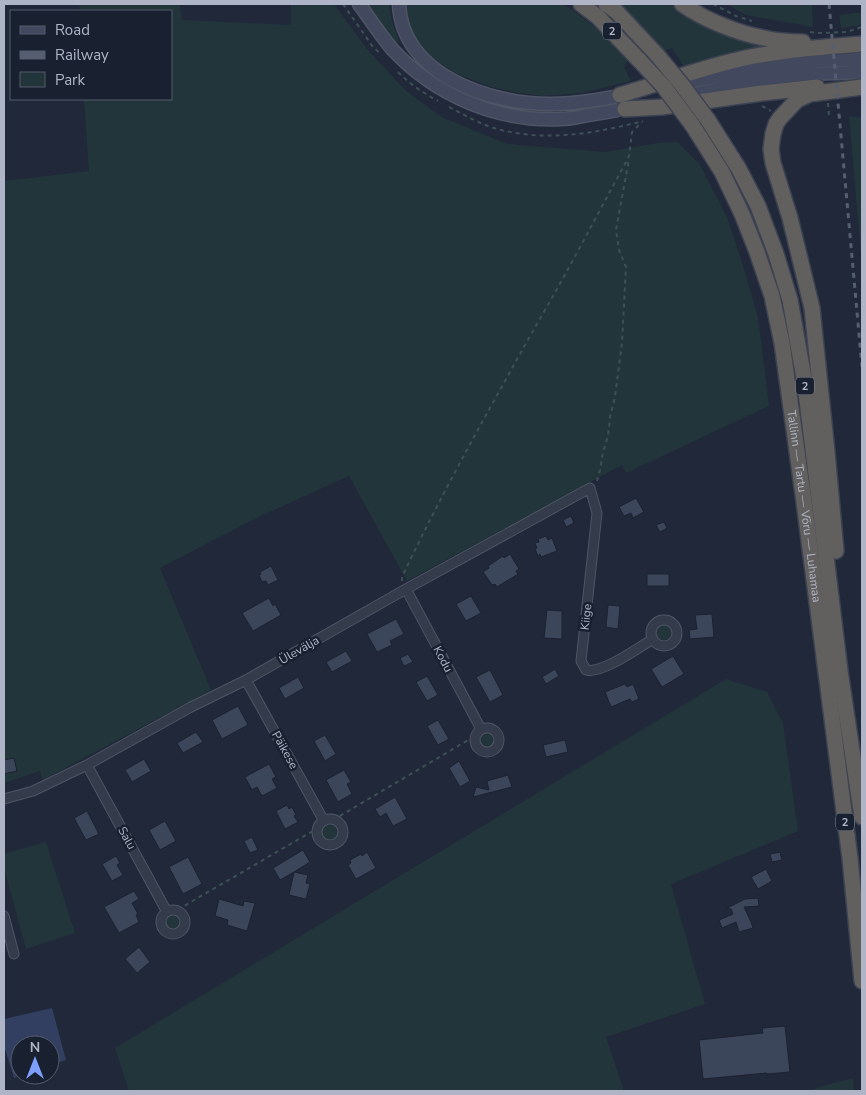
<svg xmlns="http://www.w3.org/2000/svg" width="866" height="1095" font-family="'Nunito Sans',sans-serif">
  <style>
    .green { fill: #22353b }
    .water { fill: #323f60 }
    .building { fill: #3c465a; stroke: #1b2231 }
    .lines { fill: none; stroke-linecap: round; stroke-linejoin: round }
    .minor-casing { stroke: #4f5565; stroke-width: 11 }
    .secondary-casing { stroke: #4f5565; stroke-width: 15 }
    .trunk-casing { stroke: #3c4252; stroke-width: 18 }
    .path { stroke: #3d5155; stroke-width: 2; stroke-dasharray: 4 4; stroke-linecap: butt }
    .minor { stroke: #343b4a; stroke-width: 9 }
    .secondary { stroke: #42495e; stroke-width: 12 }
    .trunk { stroke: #62605e; stroke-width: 15 }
    .rail { stroke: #565e72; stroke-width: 3; stroke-dasharray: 5 5; stroke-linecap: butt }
    .trunk-bridge-casing { stroke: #3c4252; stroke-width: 18; stroke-linecap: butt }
    .trunk-bridge { stroke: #62605e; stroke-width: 15 }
    .labels { text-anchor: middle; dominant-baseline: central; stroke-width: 5; stroke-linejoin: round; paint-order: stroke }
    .shield { fill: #19202f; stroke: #828899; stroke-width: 1 }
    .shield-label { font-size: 11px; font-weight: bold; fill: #afb5c7 }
    .street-label { font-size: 12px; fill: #afb5c7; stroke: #19202f }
  </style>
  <rect width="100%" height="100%" fill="#20283a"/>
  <!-- green -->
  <path class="green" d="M79 4H179L182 20 291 25V4H334L368 50 406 91 442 117 507 144 605 152 658 143 677 142 699 163 727 217 741 259 758 317 769 406 626 473 622 465 407 581 349 476 254 519 160 568 211 690 43 780 40 771 4 783V181L89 171 84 99H171V11H80Z
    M368 4H389L392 22 399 40 395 44Z
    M404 4H564L595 27 628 61 624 67 631 81 582 93 543 96 514 92 492 87 457 74 434 59 418 43 407 21Z
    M616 4H673L689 15 776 46 684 67 672 48 665 51Z
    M726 4H812L813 27 746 15Z
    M862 12V24L857 26 841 28 839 15Z
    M849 116 862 118V267Z
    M656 632a8 8 0 1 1 16 0a8 8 0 1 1-16 0Z
    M726 679 767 692 783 723 798 831 671 884 705 1004 606 1037 624 1091H129L115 1048Z
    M477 740a9 9 0 1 1 18 0a9 9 0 1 1-18 0Z
    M322 833a8 8 0 1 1 16 0a8 8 0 1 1-16 0Z
    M46 842 75 933 26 949 4 868V854Z
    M165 922a8 8 0 1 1 16 0a8 8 0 1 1-16 0Z
    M853 1078 854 1091H808L826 1085Z"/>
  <!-- water -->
  <path class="water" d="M52 1008 66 1060 50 1065V1045H20V1075H23L14 1078 4 1046V1019Z"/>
  <!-- building -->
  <path class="building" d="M636 498 644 512 633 518 631 513 624 516 619 507Z
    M571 516 574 523 566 527 563 520Z
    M664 522 667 528 660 532 656 525Z
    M546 536 548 540 552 538 557 551 541 557 540 554 538 556 535 549 537 548 535 543 539 542 538 539Z
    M510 554 519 569 516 571 518 574 497 587 495 584 492 585 483 572 489 568 488 566 503 556 504 558Z
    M271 566 278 580 268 585 266 581 262 582 259 575 261 574 260 572Z
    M647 574H669V586H647Z
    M471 596 481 613 466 621 456 604Z
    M269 598 273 606 275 604 281 615 253 631 242 613Z
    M608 605 620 606 618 629 606 627Z
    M547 610 562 611V639L544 638Z
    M712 614 714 637 690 639 689 630 697 629 695 615Z
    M396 619 404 634 390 641 392 645 377 652 367 634Z
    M346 651 352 661 332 672 326 662Z
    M408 654 413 662 404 666 400 658Z
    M673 656 684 674 662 687 651 669Z
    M555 669 559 676 546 684 542 677Z
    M490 670 503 695 490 702 476 677Z
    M427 676 438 695 427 701 416 682Z
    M298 677 304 688 285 699 279 688Z
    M625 684 627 687 633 684 639 699 632 702 630 699 611 707 605 692Z
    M238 706 248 725 222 739 212 720Z
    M438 720 449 739 438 745 427 726Z
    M196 732 203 742 183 753 177 743Z
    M325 735 336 754 325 761 314 741Z
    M565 740 568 752 546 757 543 745Z
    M14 758 17 771 4 774V760Z
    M144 759 151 771 132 782 125 770Z
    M459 761 470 781 460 787 449 768Z
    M269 764 276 777 272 779 277 788 262 796 257 787 252 790 245 777Z
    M344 770 351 782 347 784 352 794 338 802 326 780Z
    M508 775 512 787 473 797 476 787 489 790 487 781Z
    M395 797 407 819 393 826 386 813 380 817 375 809Z
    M287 805 289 809 292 807 296 815 294 816 298 822 285 829 276 811Z
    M87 811 99 834 86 840 74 818Z
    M165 821 176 841 160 850 149 830Z
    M252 837 258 850 250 853 244 841Z
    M303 850 310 862 294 872 308 875 306 883 310 884 306 899 289 895 294 872 280 880 273 868Z
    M367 852 376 868 356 879 348 865 351 863 350 860 361 854 362 856Z
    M780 852 782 860 772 862 770 854Z
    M116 856 120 863 117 865 123 875 112 881 102 864Z
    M188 857 202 884 183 894 169 867Z
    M766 869 772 881 758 889 751 877Z
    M134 891 139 899 132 903 138 914 136 915 139 922 119 933 104 907Z
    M758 898 759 906 744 907 751 922 753 928 739 932 736 922 722 928 719 920 733 914 731 909 727 908 745 899Z
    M219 899 243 906 244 901 255 903 247 931 227 925 228 920 215 916Z
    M139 947 150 962 137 973 125 959Z
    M785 1026 790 1072 767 1074V1073L703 1079 699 1040 763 1033 762 1028Z"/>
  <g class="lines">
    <!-- minor casing -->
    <g class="minor-casing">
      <path id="minor" d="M406 589 481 729
        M651 633a13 13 0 1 1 26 0a13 13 0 1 1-26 0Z
        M246 680 324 821
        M475 740a12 12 0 1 1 24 0a12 12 0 1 1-24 0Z
        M87 765 167 912
        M4 799 33 791 87 765 191 707 246 680 406 589 590 488 597 513 581 661 586 670C602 674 638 648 653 639
        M317 832a13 13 0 1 1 26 0a13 13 0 1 1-26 0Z
        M161 922a12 12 0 1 1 24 0a12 12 0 1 1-24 0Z
        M4 916 14 954"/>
    </g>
    <!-- secondary casing -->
    <g class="secondary-casing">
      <path id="secondary" d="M359 4C370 19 381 36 393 50 436 96 498 122 561 119 570 119 579 117 588 115 603 113 618 110 633 107
        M399 4C402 75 489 104 550 104 577 104 603 99 629 94
        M673 85C718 77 762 66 808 62 826 60 844 60 862 60
        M682 97C723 88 766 77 808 74 826 73 844 73 862 72"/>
    </g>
    <!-- trunk casing -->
    <g class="trunk-casing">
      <g id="trunk">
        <path d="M581 4 598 17 640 61"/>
        <path d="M606 4 616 11 658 56"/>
        <path d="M682 4C705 20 737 33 764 38 777 41 790 42 803 42"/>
        <path d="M620 95C661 83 703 67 745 58 784 50 823 47 862 44"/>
        <path d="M625 109 662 107 762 93 817 87"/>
        <path d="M708 120 739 169 758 206 776 254 790 300 805 384 840 671 862 817"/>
        <path id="s1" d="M693 126 722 172 742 214 757 252 772 296 782 343 804 502 850 858 862 981"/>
        <path d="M836 551 827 452 812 308 790 218 773 163 771 149 773 134 776 124 780 118 797 100 810 94 862 87"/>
      </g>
    </g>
    <!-- path -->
    <path class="path" d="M343 4 373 47 381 54
      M713 4 736 16 752 21
      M810 32 820 33 847 32 862 27
      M398 72C410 84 423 93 438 101
      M828 103 829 116
      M762 106 771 111
      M449 107C463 114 476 122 491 127 540 143 594 134 643 121
      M597 481 600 470 603 452 608 436 610 417 615 397 622 342 626 267 619 250 616 230 629 159
      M402 581V577C443 490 491 406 538 322 569 269 597 215 626 162L629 156 632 132 642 122
      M333 820 475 736
      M179 911 184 906 318 828"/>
    <!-- minor -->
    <use href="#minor" class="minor"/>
    <!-- secondary -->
    <use href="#secondary" class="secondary"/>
    <!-- trunk -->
    <use href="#trunk" class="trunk"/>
    <!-- rail -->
    <path class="rail" d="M829 4 862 367"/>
    <!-- trunk-bridge casing -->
    <g class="trunk-bridge-casing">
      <path id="trunk-bridge" d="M658 56 682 85 708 120
        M640 61 664 87 693 126"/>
    </g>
    <!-- trunk-bridge -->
    <use href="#trunk-bridge" class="trunk-bridge"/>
  </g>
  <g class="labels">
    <!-- shield labels -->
    <g class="shield">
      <rect x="603" y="22.5" width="18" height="17" rx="4"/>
      <rect x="796" y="377.5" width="18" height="17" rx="4"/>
      <rect x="836" y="813.5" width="18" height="17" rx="4"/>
    </g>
    <g class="shield-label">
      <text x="612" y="31">2</text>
      <text x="805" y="386">2</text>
      <text x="845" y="822">2</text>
    </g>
    <!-- street labels -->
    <g class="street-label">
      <text stroke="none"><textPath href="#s1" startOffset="401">Tallinn — Tartu — Võru — Luhamaa</textPath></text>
      <text transform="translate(586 617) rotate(-84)">Kiige</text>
      <text transform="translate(299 650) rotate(-30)">Ülevälja</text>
      <text transform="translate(443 659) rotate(62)">Kodu</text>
      <text transform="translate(285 750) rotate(61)">Päikese</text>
      <text transform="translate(127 838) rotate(61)">Salu</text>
    </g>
  </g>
  <!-- border -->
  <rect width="866" height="1095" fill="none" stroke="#afb5c7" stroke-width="10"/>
  <!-- legend -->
  <rect x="10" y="10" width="162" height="90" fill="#19202f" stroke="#555c6c"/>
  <rect x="20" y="26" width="25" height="8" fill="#42495e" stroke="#555c6c"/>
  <text x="55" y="35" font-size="15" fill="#afb5c7">Road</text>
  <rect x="20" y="51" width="25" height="8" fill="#565e72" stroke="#555c6c"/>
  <text x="55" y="60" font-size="15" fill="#afb5c7">Railway</text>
  <rect x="20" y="72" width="25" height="15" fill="#22353b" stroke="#555c6c"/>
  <text x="55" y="85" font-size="15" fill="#afb5c7">Park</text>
  <!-- north arrow -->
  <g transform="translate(35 1060)"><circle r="24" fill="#19202f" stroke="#555c6c"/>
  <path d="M0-4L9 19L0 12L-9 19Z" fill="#7ea0fc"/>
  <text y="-8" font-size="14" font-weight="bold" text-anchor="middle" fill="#afb5c7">N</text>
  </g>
</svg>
